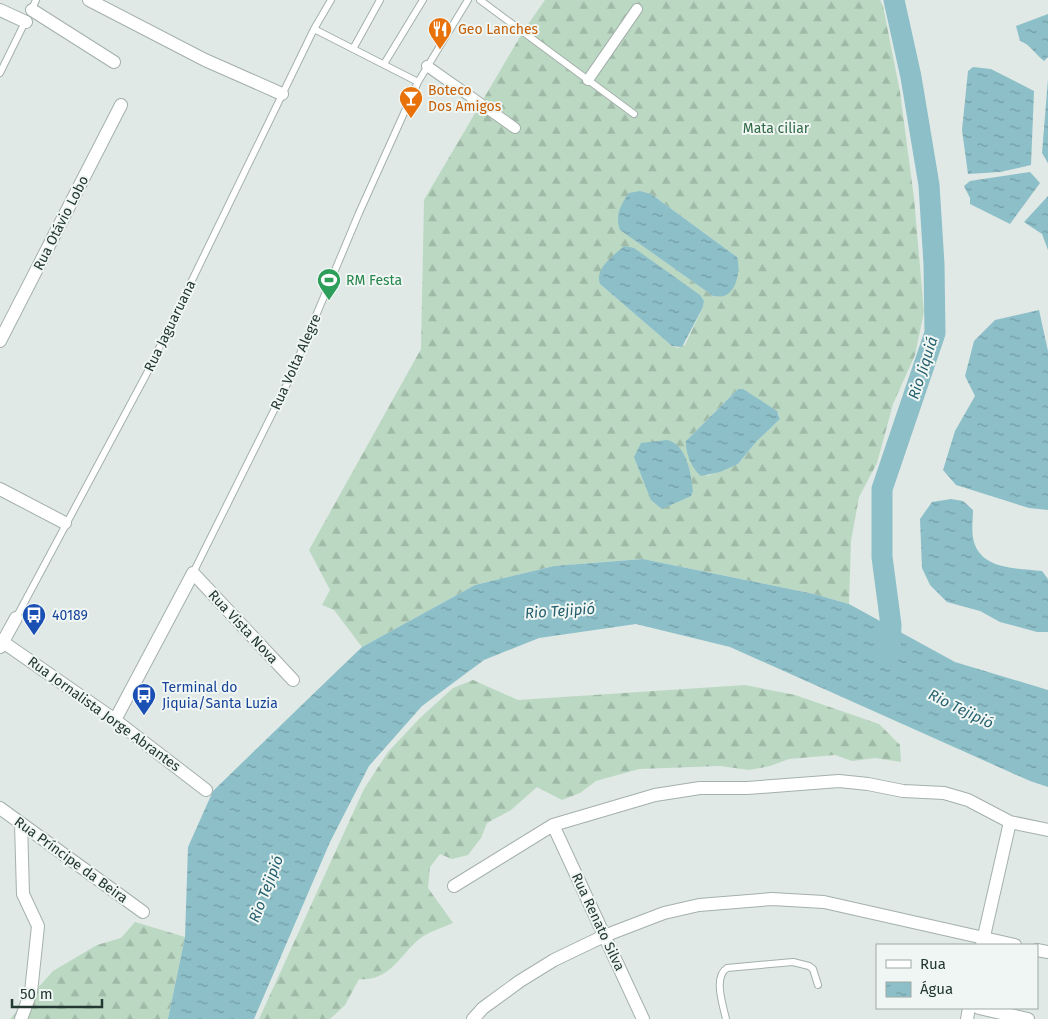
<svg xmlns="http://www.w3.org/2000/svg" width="1048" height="1019" font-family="'Fira Sans',sans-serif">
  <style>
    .forest { fill: url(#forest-firs); fill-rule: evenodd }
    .water { fill: url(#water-ripples) }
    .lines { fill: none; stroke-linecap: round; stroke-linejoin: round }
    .river { stroke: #8dbfc9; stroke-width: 21 }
    .service-casing { stroke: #a4b0ac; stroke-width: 8 }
    .pedestrian-casing { stroke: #a4b0ac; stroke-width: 12 }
    .minor-casing { stroke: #a4b0ac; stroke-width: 14 }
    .service { stroke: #fff; stroke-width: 6 }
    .pedestrian { stroke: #fff; stroke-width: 10 }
    .minor { stroke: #fff; stroke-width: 12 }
    .labels { text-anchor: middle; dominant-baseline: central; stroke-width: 4; stroke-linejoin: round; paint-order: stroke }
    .food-label { font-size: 14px; fill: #c56008; stroke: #f0f6f3; text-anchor: start }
    .park-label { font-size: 14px; fill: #316a47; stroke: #f0f6f3 }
    .street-label { font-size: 14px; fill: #233832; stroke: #f0f6f3 }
    .leisure-label { font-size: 14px; fill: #27864d; stroke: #f0f6f3; text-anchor: start }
    .transit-label { font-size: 14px; fill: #164399; stroke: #f0f6f3; text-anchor: start }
    .water-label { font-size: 15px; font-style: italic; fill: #24606d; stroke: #f0f6f3 }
  </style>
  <defs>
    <pattern id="forest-firs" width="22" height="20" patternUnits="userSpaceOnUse" patternTransform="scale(1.25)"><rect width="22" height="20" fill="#bbd8c3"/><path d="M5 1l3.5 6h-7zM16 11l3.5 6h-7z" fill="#a0baa8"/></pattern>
    <pattern id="water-ripples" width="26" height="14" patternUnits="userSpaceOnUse" patternTransform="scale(1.25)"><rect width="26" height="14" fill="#8dbfc9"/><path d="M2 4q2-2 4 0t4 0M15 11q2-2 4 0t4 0" fill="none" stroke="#739ca4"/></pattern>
  </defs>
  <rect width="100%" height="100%" fill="#e0e9e5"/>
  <!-- forest -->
  <path class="forest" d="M545 0H880L883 6 900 92 914 198 924 312 915 355 893 404 877 463 859 497 851 541 849 604 814 594 643 559 554 566 475 585 362 647 334 610 322 605 330 590 309 550 421 349 424 200 524 30ZM651 194 737 257 713 296 620 230ZM600 284 704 301 703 307 685 345 678 348 672 346ZM738 389 779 414 780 419 756 442 738 464 707 476 686 441Z
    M473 680 518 700 745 685 795 695 879 724 900 745 901 762 875 758 852 761 835 755 789 759 770 766 749 770 720 766 639 769 596 781 580 793 562 800 537 787 511 810 487 823 481 838 468 855 452 859 440 854 430 867 428 888 453 923C442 928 427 932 418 940 399 957 388 982 359 979L345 1005 330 1019H259L364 789 388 752 420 718 453 688Z
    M135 922 185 937 168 1019H10L53 971 97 945 121 938Z"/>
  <!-- water -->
  <path class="water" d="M1048 14V57L1044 61C1035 54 1031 45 1020 41L1016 26Z
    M973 67 991 69 1034 91 1031 165 1000 172 968 174 962 130 968 71Z
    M1048 79V163L1042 153Z
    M1030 172 1040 183 1010 224 970 204V198L964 186 970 181Z
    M640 191 651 194 737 257C741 268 737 292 724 296 721 297 717 296 713 296L620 230C615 216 620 205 629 193Z
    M1048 196V250L1042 234 1024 222Z
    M624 246 634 248 700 295 704 301 703 307 682 347 672 346 600 284C594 268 614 256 624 246Z
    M1039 310 1048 351V510L1029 508 956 485 943 470 955 431 975 396 965 376 974 341 995 320Z
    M738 389H743L777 411 780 419 756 442 738 464 720 472 701 476C692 469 685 452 686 441Z
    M667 440C687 444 691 474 693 491L691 496 662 509 651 500 634 457 641 443Z
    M951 499 963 501 973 510C973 520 971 532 974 542 982 570 1018 568 1042 571L1048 579V632H1037L1000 622 980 611 947 602 930 585 922 568 920 519 932 502Z
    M643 559 814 594 849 604 955 662 1048 690V787L1030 781 730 647 636 624 539 638 484 660 422 706 369 766 330 842 254 1019H168L185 937 188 847 213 791 309 698 362 647 475 585 554 566Z"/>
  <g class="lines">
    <!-- river -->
    <path class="river" d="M890 654 891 625 882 557V489L935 333 934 264 929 185 911 77 894 0"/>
    <!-- service casing -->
    <g class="service-casing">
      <path id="service" d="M480 0 634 114
        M31 11 36 0
        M314 29 418 82
        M353 49 380 0
        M384 64 423 0
        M0 73 26 20
        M193 573 289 380 359 213 418 82 468 0
        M16 618 146 375 314 29 331 0
        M726 1019C723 1005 713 977 727 968L793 962 809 966 813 969 818 985"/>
    </g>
    <!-- pedestrian casing -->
    <g class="pedestrian-casing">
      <path id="pedestrian" d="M427 66 515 128
        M588 80 637 9"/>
    </g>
    <!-- minor casing -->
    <g class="minor-casing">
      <path id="minor" d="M89 0 205 60 282 94
        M0 10 26 22
        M32 10 114 62
        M0 341 121 105
        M0 489 65 523
        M0 640 115 720 206 790
        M0 647 16 618
        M115 720 193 573 293 680
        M0 808 143 912
        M21 823 23 894 38 926 31 992 21 1019
        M553 825 643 1019
        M454 886 553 825 655 795 700 788H747L839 781 868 784 903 791 944 793 968 800 1010 822 1048 830
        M982 945 1010 822
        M1037 950 1048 952
        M979 1008 1028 1019
        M473 1019 483 1008 520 981 554 960 604 936 664 913 699 905 772 899 824 902 1015 945
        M967 1019 969 1008"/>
    </g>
    <!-- service -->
    <use href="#service" class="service"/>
    <!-- pedestrian -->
    <use href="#pedestrian" class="pedestrian"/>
    <!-- minor -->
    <use href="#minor" class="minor"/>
  </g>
  <!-- icons -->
  <defs>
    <g id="restaurant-pin" transform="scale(1.25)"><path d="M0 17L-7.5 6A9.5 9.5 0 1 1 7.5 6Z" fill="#e8710a" stroke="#f0f6f3"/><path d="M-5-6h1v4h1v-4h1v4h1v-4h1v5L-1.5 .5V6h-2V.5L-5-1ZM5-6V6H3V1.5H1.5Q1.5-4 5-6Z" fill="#fff"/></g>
    <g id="bar-pin" transform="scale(1.25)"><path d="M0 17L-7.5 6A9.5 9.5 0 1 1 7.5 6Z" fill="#e8710a" stroke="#f0f6f3"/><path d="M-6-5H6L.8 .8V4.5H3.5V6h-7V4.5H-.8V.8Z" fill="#fff"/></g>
    <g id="stadium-pin" transform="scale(1.25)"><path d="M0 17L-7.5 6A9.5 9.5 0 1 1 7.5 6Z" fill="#2e9e5b" stroke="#f0f6f3"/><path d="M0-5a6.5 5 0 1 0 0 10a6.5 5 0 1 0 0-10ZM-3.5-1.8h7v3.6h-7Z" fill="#fff"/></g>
    <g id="bus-pin" transform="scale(1.25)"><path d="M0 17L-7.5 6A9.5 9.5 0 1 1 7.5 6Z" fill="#1a4fb4" stroke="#f0f6f3"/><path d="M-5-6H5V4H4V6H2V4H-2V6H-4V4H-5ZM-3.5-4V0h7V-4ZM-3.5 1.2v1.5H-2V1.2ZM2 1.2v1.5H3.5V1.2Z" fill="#fff"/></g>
  </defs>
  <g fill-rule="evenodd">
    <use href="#restaurant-pin" x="440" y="29"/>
    <use href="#bar-pin" x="411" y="98"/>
    <use href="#stadium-pin" x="329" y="280"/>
    <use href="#bus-pin" x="34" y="615"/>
    <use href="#bus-pin" x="144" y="695"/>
  </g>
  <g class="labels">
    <!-- food labels -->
    <g class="food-label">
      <text x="458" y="29">Geo Lanches</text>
      <text x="428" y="90">Boteco<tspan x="428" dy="16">Dos Amigos</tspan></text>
    </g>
    <!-- park labels -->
    <g class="park-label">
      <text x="776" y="128">Mata ciliar</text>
    </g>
    <!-- street labels -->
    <g class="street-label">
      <text transform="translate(61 223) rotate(-63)">Rua Otávio Lobo</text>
      <text transform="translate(170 326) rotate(-64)">Rua Jaguaruana</text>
      <text transform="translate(296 362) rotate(-66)">Rua Volta Alegre</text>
      <text transform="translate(243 627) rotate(47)">Rua Vista Nova</text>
      <text transform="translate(104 714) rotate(36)">Rua Jornalista Jorge Abrantes</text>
      <text transform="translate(71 860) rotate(36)">Rua Príncipe da Beira</text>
      <text transform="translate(598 922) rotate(65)">Rua Renato Silva</text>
    </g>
    <!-- leisure labels -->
    <g class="leisure-label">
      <text x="346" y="280">RM Festa</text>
    </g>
    <!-- transit labels -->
    <g class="transit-label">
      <text x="52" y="615">40189</text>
      <text x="162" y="687">Terminal do<tspan x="162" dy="16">Jiquia/Santa Luzia</tspan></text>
    </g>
    <!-- water labels -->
    <g class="water-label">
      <text transform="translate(923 368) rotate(-72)">Rio Jiquiá</text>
      <text transform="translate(560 611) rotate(-4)">Rio Tejipió</text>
      <text transform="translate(961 709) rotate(26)">Rio Tejipió</text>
      <text transform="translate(266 889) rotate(-69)">Rio Tejipió</text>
    </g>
  </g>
  <!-- legend -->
  <rect x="876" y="944" width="162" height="65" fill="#f0f6f3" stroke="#9eaaa6"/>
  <rect x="886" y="960" width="25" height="8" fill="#ffffff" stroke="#9eaaa6"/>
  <text x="920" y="969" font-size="15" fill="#233832">Rua</text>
  <rect x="886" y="982" width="25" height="15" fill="url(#water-ripples)" stroke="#9eaaa6"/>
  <text x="920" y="994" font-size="15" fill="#233832">Água</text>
  <!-- scale -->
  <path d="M12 999v8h90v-8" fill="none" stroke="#233832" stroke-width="2.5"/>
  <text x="20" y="999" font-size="15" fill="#233832" stroke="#f0f6f3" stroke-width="4" paint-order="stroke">50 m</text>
</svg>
